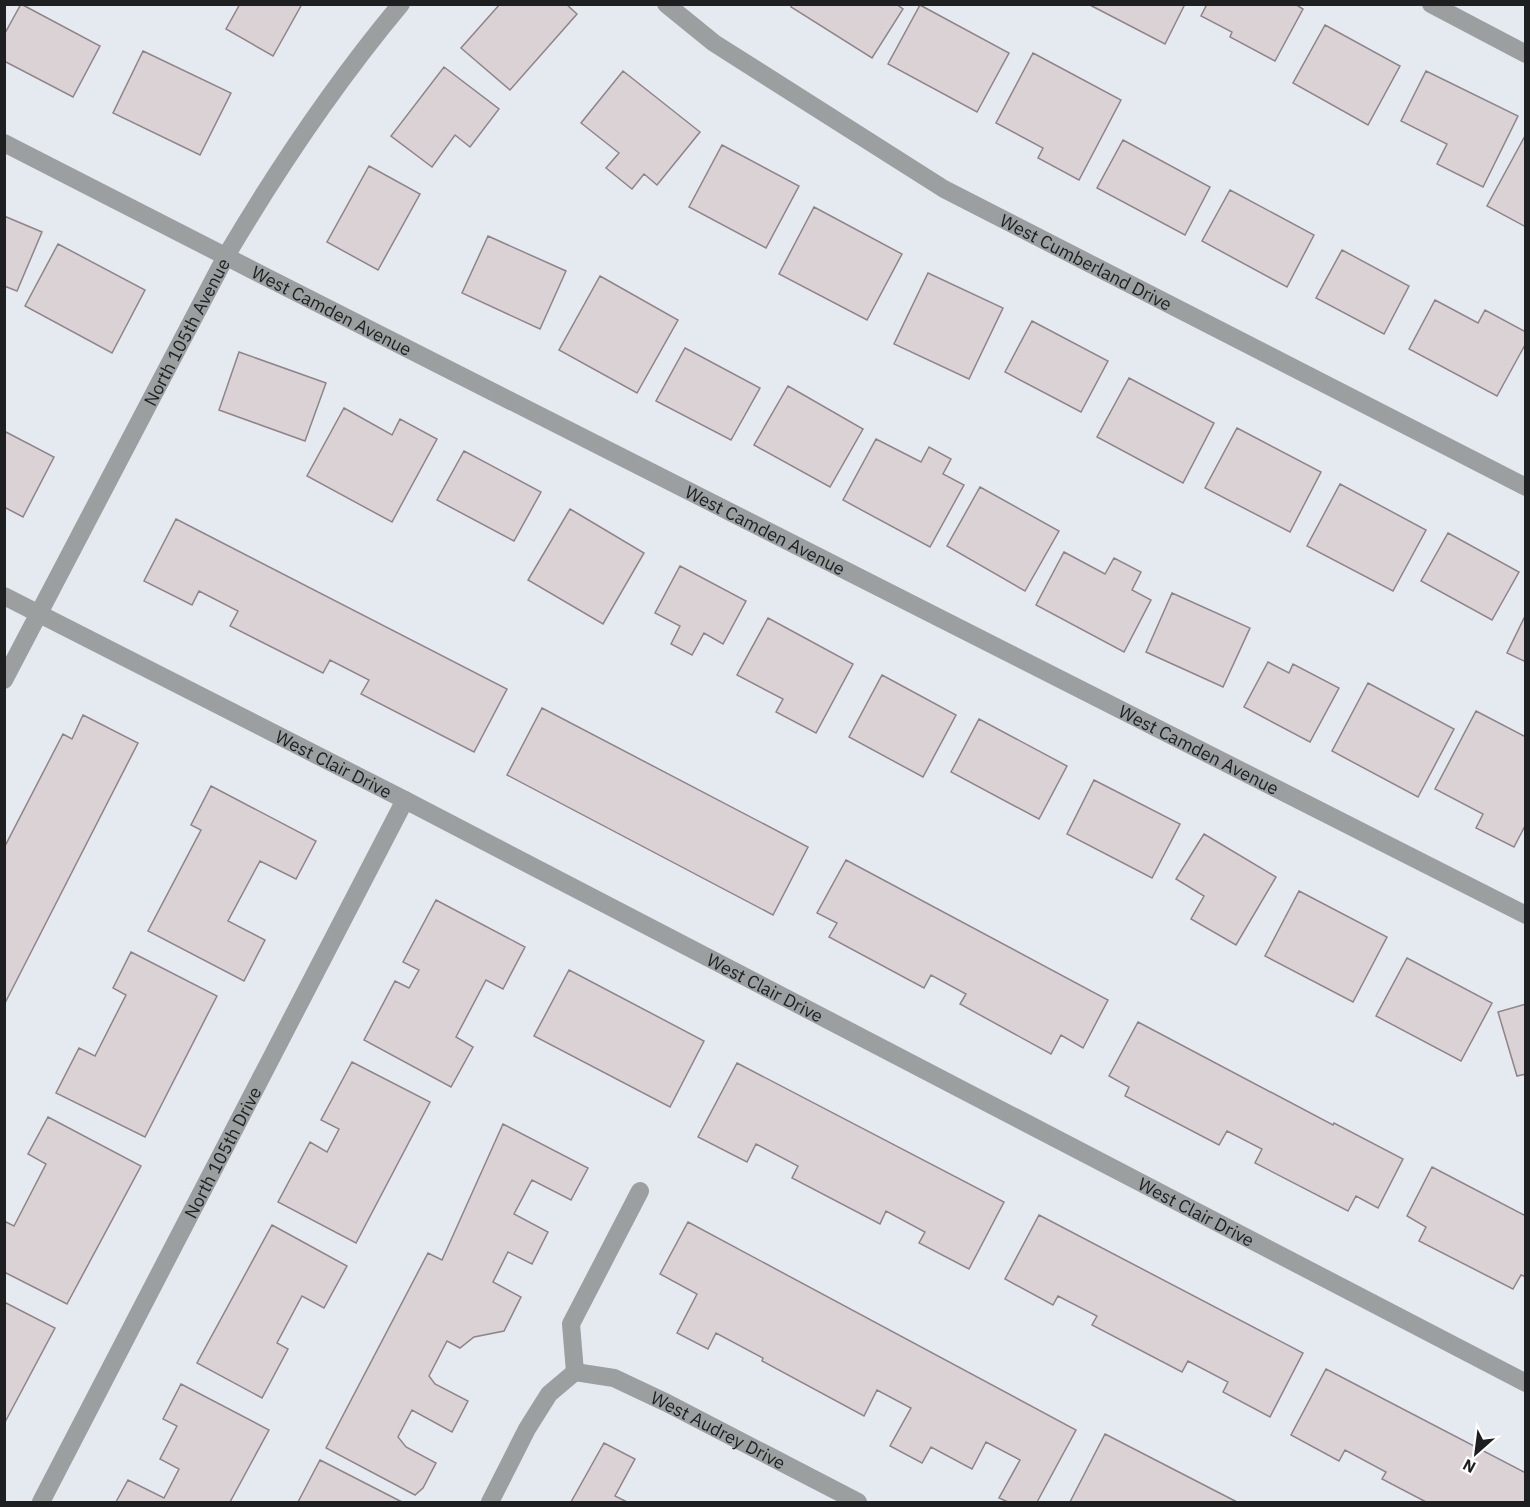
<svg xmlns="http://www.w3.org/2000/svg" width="1530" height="1507" font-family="'IBM Plex Sans',sans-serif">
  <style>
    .building { fill: #dbd2d5; stroke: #8d8588; stroke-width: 1.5 }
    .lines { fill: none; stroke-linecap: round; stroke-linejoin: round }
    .minor { stroke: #9b9fa0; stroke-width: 18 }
    .labels { text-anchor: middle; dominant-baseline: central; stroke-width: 6; stroke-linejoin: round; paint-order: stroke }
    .street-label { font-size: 18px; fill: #1d1f21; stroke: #fff }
  </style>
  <rect width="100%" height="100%" fill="#e5eaf1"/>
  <!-- building -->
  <path class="building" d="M21 4 100 46 73 97 4 61V35Z
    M240 4H302L273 56 226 29Z
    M500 4H566L577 14 510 90 461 48Z
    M792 4H896L903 9 872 58 791 7Z
    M1088 4H1185L1165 44Z
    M1207 4H1295L1303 9 1275 61 1230 37 1232 32 1201 16Z
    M920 5 1009 53 977 112 888 64Z
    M1325 25 1400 66 1368 125 1293 83Z
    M143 51 231 93 200 155 113 113Z
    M1033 53 1121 100 1079 180 1038 158 1043 148 996 123Z
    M444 67 499 109 470 147 455 135 432 167 391 136Z
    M623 71 700 132 657 185 644 174 632 189 606 168 619 153 581 123Z
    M1426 71 1518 116 1483 187 1437 164 1447 144 1401 121Z
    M1526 134V227L1487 206Z
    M1123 140 1210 187 1185 235 1097 188Z
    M722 145 799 186 766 248 689 207Z
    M369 166 420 194 378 270 327 242Z
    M1230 190 1314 235 1287 287 1202 241Z
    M814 207 902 254 867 320 779 274Z
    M4 216 42 232 17 291 4 286Z
    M488 236 566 271 540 329 462 293Z
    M58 244 145 290 112 353 25 306Z
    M1342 250 1409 286 1384 334 1316 298Z
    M928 273 1003 308 969 379 894 344Z
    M600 276 678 320 637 393 559 350Z
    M1435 300 1478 323 1485 310 1526 332V343L1497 396 1409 349Z
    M1032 321 1108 361 1081 412 1005 372Z
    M685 348 760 388 731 440 656 401Z
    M239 352 326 383 305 441 219 410Z
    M1129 378 1214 423 1183 483 1097 437Z
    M788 386 863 429 830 487 754 445Z
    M344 408 392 435 400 419 437 439 392 522 307 476Z
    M1237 428 1321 472 1290 532 1205 488Z
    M4 431 54 457 23 517 4 507Z
    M876 439 921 462 929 447 951 459 943 474 964 485 930 547 843 500Z
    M464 451 541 492 514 541 437 500Z
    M1340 484 1426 530 1393 591 1307 546Z
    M980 487 1059 531 1025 591 947 546Z
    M570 509 644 553 603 624 528 580Z
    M176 519 507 689 474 752 361 694 369 680 330 660 323 673 230 626 238 611 199 591 192 605 144 581Z
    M1448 533 1519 572 1492 620 1421 581Z
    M1064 552 1105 574 1114 558 1141 572 1132 590 1151 600 1124 652 1036 605Z
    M680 566 746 601 723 644 704 633 692 655 671 644 680 626 655 613Z
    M1172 593 1250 628 1223 687 1146 652Z
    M1526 614V662L1507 653Z
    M768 618 853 664 816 733 776 712 783 699 737 675Z
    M1268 662 1289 673 1293 664 1339 688 1310 742 1244 707Z
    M882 675 956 715 923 777 849 737Z
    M1368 683 1454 729 1418 797 1332 751Z
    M542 708 808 847 773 915 507 775Z
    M1476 711 1526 737V824L1514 847 1476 828 1483 814 1435 789Z
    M83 715 138 743 4 1005V848L63 734 72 739Z
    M979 719 1067 766 1039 819 951 772Z
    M1094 780 1180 824 1152 878 1067 834Z
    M211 786 316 841 296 879 260 861 228 921 265 940 244 981 148 931 201 830 191 825Z
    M1204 834 1276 877 1236 945 1191 919 1204 896 1176 879Z
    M846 860 1108 1000 1083 1048 1061 1035 1051 1054 960 1004 966 994 931 975 924 988 829 937 837 923 817 913Z
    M1299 891 1387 937 1353 1002 1265 956Z
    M436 900 525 947 503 989 486 980 456 1037 473 1047 451 1087 364 1040 395 981 409 988 419 970 403 962Z
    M131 952 217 996 145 1137 56 1093 79 1048 95 1056 126 995 113 988Z
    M1407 958 1492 1003 1461 1061 1376 1016Z
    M569 970 704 1041 670 1107 534 1036Z
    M1526 1004V1074L1517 1076 1498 1012Z
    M1138 1022 1333 1125 1334 1123 1403 1159 1378 1208 1356 1196 1348 1211 1255 1163 1262 1149 1227 1131 1219 1145 1125 1096 1129 1087 1109 1076Z
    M352 1062 430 1102 356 1243 278 1202 310 1142 327 1152 339 1129 321 1120Z
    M737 1063 1004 1202 969 1269 919 1243 925 1232 886 1211 880 1224 792 1178 798 1166 756 1144 747 1162 698 1137Z
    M48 1117 141 1166 67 1304 4 1272V1221L14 1226 46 1164 28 1154Z
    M503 1124 588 1168 571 1200 532 1180 514 1214 548 1232 532 1264 508 1252 493 1282 521 1297 504 1331 474 1337 460 1348 447 1341 429 1376 435 1384 468 1401 452 1432 412 1410 398 1437 406 1447 436 1463 423 1488 415 1495 326 1448 428 1253 442 1260Z
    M1432 1167 1526 1216V1277L1521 1275 1513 1289 1419 1241 1426 1227 1407 1216Z
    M1039 1215 1303 1353 1270 1417 1223 1392 1228 1382 1188 1361 1182 1372 1092 1325 1097 1316 1058 1296 1053 1305 1005 1279Z
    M688 1222 1076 1430 1037 1502H1008L999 1498 1020 1460 986 1442 972 1469 931 1447 922 1463 890 1446 911 1408 877 1390 864 1416 762 1361 763 1358 716 1333 708 1349 677 1333 697 1294 660 1274Z
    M272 1225 347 1266 324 1308 302 1296 277 1343 288 1349 262 1398 197 1363Z
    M4 1302 55 1328 4 1424Z
    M1326 1369 1526 1473V1502H1426L1382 1479 1386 1472 1345 1450 1339 1461 1291 1435Z
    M181 1384 269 1430 230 1502H116L128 1480 164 1498 179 1469 160 1459 177 1426 163 1419Z
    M1105 1434 1237 1502H1070Z
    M604 1443 635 1459 615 1496 627 1502H571Z
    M320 1460 402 1502H298Z"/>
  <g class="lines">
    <!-- minor -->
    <g class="minor">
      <path id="s1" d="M666 4 714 43 944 189 1526 487"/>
      <path d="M1431 4 1526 54"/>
      <path id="s2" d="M4 143 268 278 1526 915"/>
      <path id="s3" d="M4 596 405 800 1526 1383"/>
      <path id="s4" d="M4 680 226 256C278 168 335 83 401 4"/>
      <path id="s5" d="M575 1372 614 1378 667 1403 858 1502"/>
      <path d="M575 1372 571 1324 640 1191"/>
      <path id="s6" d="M41 1502 405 800"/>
      <path d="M490 1502 527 1429 549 1394 575 1372"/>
    </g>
  </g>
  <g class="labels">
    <!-- street labels -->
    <g class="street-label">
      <text stroke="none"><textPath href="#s1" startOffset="494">West Cumberland Drive</textPath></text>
      <text stroke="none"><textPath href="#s2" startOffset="368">West Camden Avenue</textPath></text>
      <text stroke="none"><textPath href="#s4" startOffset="393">North 105th Avenue</textPath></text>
      <text stroke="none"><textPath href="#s2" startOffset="854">West Camden Avenue</textPath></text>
      <text stroke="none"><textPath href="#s2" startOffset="1340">West Camden Avenue</textPath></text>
      <text stroke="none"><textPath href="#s3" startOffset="370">West Clair Drive</textPath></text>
      <text stroke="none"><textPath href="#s3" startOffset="856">West Clair Drive</textPath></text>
      <text stroke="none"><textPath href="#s6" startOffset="394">North 105th Drive</textPath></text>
      <text stroke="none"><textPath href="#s3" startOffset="1342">West Clair Drive</textPath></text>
      <text stroke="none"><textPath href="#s5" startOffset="156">West Audrey Drive</textPath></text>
    </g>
  </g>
  <!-- border -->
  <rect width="1530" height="1507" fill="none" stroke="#1d1f21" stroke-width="12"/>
  <!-- north arrow -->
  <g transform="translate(1476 1453) rotate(208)" stroke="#ffffff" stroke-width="4.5" paint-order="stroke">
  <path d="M0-4.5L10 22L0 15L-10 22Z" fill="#1d1f21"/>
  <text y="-9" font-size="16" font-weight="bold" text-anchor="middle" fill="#1d1f21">N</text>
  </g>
</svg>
